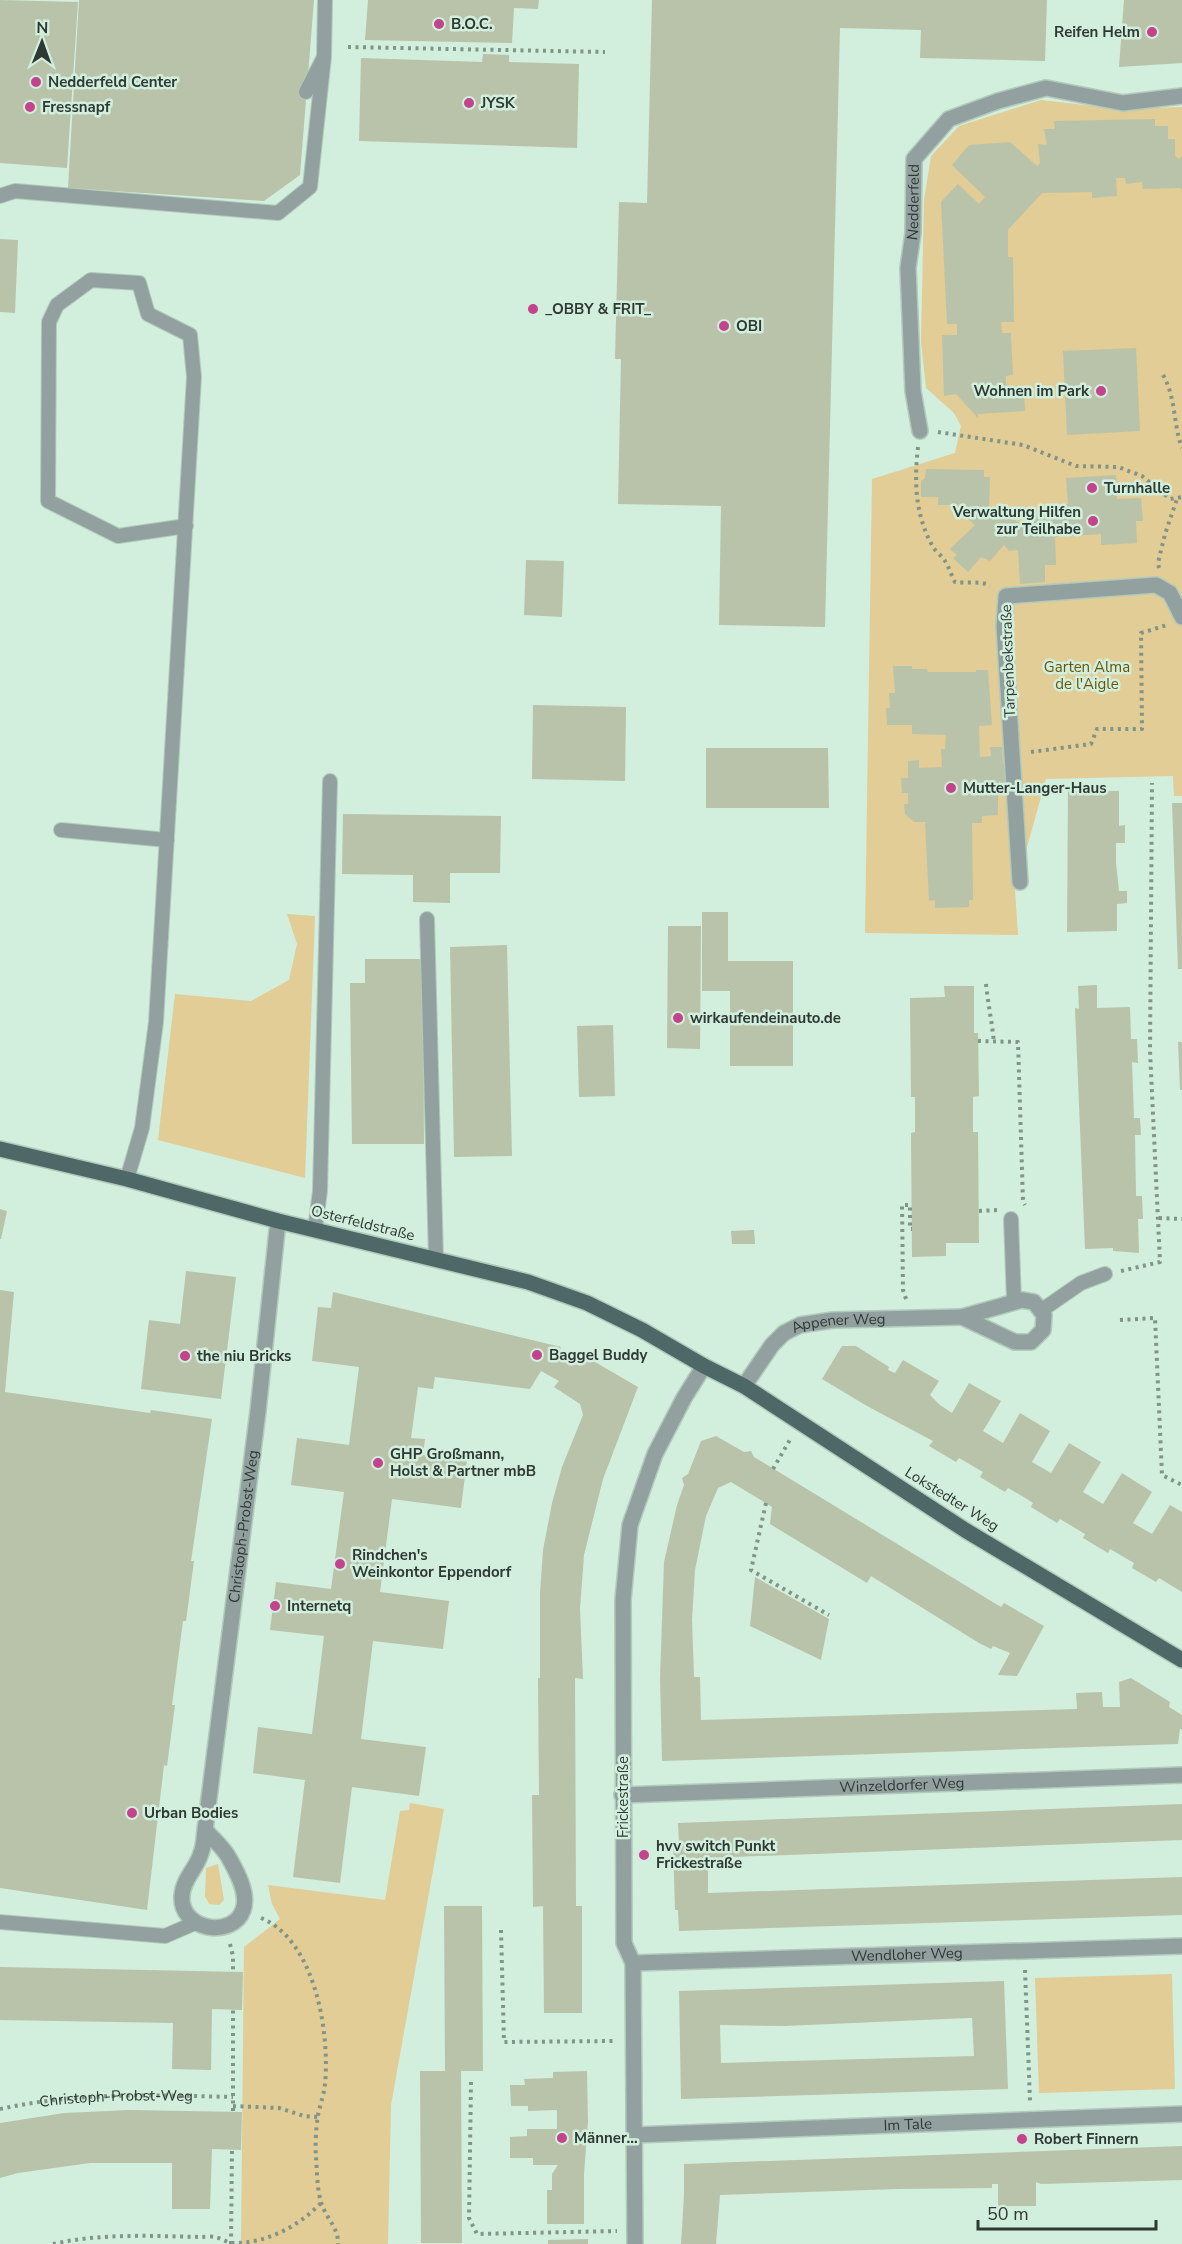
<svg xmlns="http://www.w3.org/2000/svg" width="1182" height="2244" font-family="'Nunito Sans',sans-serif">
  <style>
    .green { fill: #e1cd95 }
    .building { fill: #b9c3aa; fill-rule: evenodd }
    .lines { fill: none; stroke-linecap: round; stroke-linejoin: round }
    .lane-casing { stroke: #b1cabb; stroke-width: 16 }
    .street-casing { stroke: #b1cabb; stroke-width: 18 }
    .primary-casing { stroke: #b1cabb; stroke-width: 18 }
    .path { stroke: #819488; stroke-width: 4; stroke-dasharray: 3 4.5; stroke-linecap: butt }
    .lane { stroke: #92a1a0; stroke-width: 14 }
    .street { stroke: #92a1a0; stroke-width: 15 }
    .primary { stroke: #4d6867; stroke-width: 15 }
    .poi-dot { fill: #c3438d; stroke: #d2eedd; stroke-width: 2 }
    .labels { text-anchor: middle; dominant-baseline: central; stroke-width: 5; stroke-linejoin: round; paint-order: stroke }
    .poi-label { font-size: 15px; font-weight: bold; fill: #2f3933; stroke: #d2eedd; text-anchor: start }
    .street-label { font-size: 15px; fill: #2f3933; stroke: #d2eedd }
    .park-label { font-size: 15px; fill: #6a5405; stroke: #d2eedd }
  </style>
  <rect width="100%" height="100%" fill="#d2eedd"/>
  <!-- green -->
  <path class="green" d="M1041 100 1120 109 1182 107V796H1174L1173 776 1046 779 1015 890 1018 935 865 933 872 479 955 453 961 426 954 413 926 388 921 342 924 200 931 156 959 126Z
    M287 914 315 916 305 1178 158 1140 175 994 251 1001 289 980 297 944Z
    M410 1803 444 1809 391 2105 388 2244H241L244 1947 280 1919 272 1904 268 1885 385 1900 400 1811 409 1810Z
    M218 1864 224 1900 219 1905 209 1904 205 1896 206 1868Z
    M1172 1974 1175 2089 1039 2093 1035 1978Z"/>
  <!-- building -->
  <path class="building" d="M0 0 78 2 67 168 0 163Z
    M79 0H314L300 175 264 201 68 188Z
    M368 0H539L538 9 514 8 512 43 365 40Z
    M652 0H1047L1045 61 920 58 921 30 840 28 825 627 719 625 721 506 618 504 621 359H615L619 202 647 203Z
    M1124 0H1182V63L1119 67Z
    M483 54 509 55V62L579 64 577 148 359 141 361 58 482 62Z
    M1155 119V126H1168V139H1175V156L1179 159 1182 156V190L1180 188 1143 189 1142 182 1126 184 1125 178H1116L1117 196 1092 198V192L1042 193 1008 230V257H1013L1014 322H1001L1002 333H1011L1013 375 1006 376V388H1024L1025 411 978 414V418L956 394 944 396 942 335H957V324H947L941 202 958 184 979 204 985 197 952 165 969 145 1010 142 1037 166 1040 163 1038 144 1047 145 1044 129H1055L1054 121Z
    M0 239 18 240 15 313 0 312Z
    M1136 348 1140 431 1067 435 1063 351Z
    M926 469 984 470V477H990L989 507 996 513 1001 507 1017 522 1024 521V515L1038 514V506L1068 504 1066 478 1116 475 1117 499 1141 498 1143 521H1136L1137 543 1101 545V534L1055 537 1056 565H1045V582L1020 584 1018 550 1009 551 1004 545 990 561 981 557 968 572 953 558 957 555 950 549 975 525 964 516V505H938V497H921V481L925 478Z
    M526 560 564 561 562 617 524 615Z
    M893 666H912V669H927L928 672H976V670H988L992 725 979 726 980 757 991 756 990 747H1002L1003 764H1007L1009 786H1001L998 790V815L982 816V823H972L973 900H969V907L935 908V900L929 901 925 822H914L905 814 904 804H908V793H902L901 778H908V761L919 760V768L942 767 941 749H945L946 735 912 734V725H887L886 708H890L889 693H895Z
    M533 705 626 707 625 781 532 779Z
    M706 748H828L829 808H706Z
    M1068 791H1119V826L1125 825V843H1116V863L1119 891H1127V903L1117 904V931L1067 932Z
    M1172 803H1182V969H1178Z
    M343 814 501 816 500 873H450V903L413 902V875L342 874Z
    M702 912H728V961H793V1066H730V991H702Z
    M668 926H701L700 1049 667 1048Z
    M507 945 512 1156 454 1157 450 947Z
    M365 959H423L424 1144H352L350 983H365Z
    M1097 985V1008L1130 1007 1131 1039H1137L1138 1063 1132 1062 1134 1118H1140L1141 1135H1135L1136 1196H1142L1143 1219H1138L1139 1253 1113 1251V1248L1085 1249 1075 1008 1079 1009 1078 986Z
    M944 986H974V1033H978L979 1096 973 1097V1132H978L979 1243H946V1256L912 1257 911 1133 915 1132V1097H911L910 998 945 997Z
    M613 1025 615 1096 579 1097 577 1026Z
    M1178 1042H1182V1090H1180Z
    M0 1209 7 1211 1 1239H0Z
    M754 1230 755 1244H732L731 1231Z
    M186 1271 236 1277 221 1399 141 1389 149 1320 180 1324Z
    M0 1290 14 1292 5 1392 150 1413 151 1410 212 1419 191 1561H194L186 1621H183L172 1705H175L167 1766 164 1765 147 1910 0 1888Z
    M333 1292 561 1347 559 1353 583 1365 588 1358 638 1387 603 1479 584 1555 580 1609 583 1679 575 1678 576 1906H582V2013H544L543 1906 533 1907 532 1795H539L538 1678H540V1593L543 1550 552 1503 562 1467 583 1415 580 1404 554 1387 559 1381 541 1371 530 1389 435 1377 433 1389 418 1387 411 1438 425 1439 423 1455 467 1460 461 1508 392 1499 380 1592 449 1601 443 1649 373 1641 361 1739 426 1747 419 1796 352 1787 340 1883 293 1877 305 1780 253 1773 258 1727 312 1734 324 1636 270 1630 276 1582 331 1589 344 1492 291 1485 297 1438 349 1445 359 1367 312 1361 318 1307 331 1308Z
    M842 1346H856L889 1367 888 1370 895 1373 903 1360 939 1381 930 1395 940 1405 952 1413 969 1383 1001 1401 983 1431 1003 1443 1020 1413 1050 1431 1032 1462 1051 1473 1069 1443 1101 1462 1083 1492 1103 1504 1122 1473 1152 1492 1133 1523 1152 1534 1170 1505 1182 1512V1592L1159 1578 1156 1582 1132 1568 1134 1563 1110 1549 1108 1553 1083 1538 1085 1534 1060 1519 1057 1523 1031 1507 1033 1503 1022 1496 1008 1488 1005 1492 980 1477 983 1472 959 1458 956 1462 929 1446 933 1441 867 1406 822 1379Z
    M716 1436 744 1452 751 1451 754 1457 1001 1607 1004 1603 1044 1626 1017 1676 998 1675 1010 1653 993 1646 991 1649 979 1643 871 1576 867 1583 770 1524 772 1507 731 1482 718 1488 706 1516 695 1570 692 1620 694 1677H700L701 1720 1077 1709 1076 1693 1102 1692 1103 1707H1120L1119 1682 1131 1678 1170 1702 1169 1707 1182 1715V1729H1180L1178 1744 662 1761 660 1678 664 1562 677 1505 684 1485 682 1478 688 1474 701 1441Z
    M755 1577 829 1619 821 1660 750 1626Z
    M1182 1804V1840L708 1858V1893L1182 1877V1915L679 1931 678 1910H675L673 1843H679L678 1823Z
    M444 1906H482L483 2071H461L462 2243H421L420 2071H445Z
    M0 1967 243 1972 242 2010 212 2009 211 2070 172 2069 173 2023 0 2020Z
    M1004 1981 1008 2089 681 2099 679 1991ZM969 2018H972L974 2056 721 2063 720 2025 784 2026Z
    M587 2071 588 2122 584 2174V2224H547V2190H552V2174L558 2165H533V2158H510V2137L527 2136V2129H557V2110L528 2111V2106H511L510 2085H525L524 2079 553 2078V2072Z
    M129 2110 242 2112 241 2150 212 2149 210 2209H172V2163H90L18 2173 0 2178V2123L64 2113Z
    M1182 2146V2180L1041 2184 1036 2182V2206H998V2184H992V2188L898 2189 720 2195 716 2244H681L684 2195V2164Z
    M588 2239V2244H548V2240Z"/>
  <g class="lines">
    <!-- lane casing -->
    <g class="lane-casing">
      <path id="lane" d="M306 92 324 57 325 0
        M0 196 15 191 278 213 310 187 324 57
        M61 830 167 840
        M427 919 436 1259
        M127 1179 142 1128 156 1022 194 377 190 335 148 314 139 283 91 280 57 305 49 322 48 501 118 536 186 526
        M1011 1219 1014 1301
        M315 1229 320 1191 330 781
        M1042 1310 1081 1283 1105 1274
        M0 1922 165 1936 195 1923"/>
    </g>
    <!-- street casing -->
    <g class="street-casing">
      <g id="street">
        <path id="s2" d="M920 431 913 391 908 268 913 233 914 159 949 119 998 101 1046 88 1123 103 1182 96"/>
        <path d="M1020 882 1004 626 1006 596 1156 585 1170 593 1182 617"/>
        <path d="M1022 1300 1034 1302 1044 1315 1043 1330 1031 1342H1015L962 1317Z"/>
        <path id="s3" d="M744 1386 772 1345 784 1333 800 1325 833 1320 962 1317"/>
        <path id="s4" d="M622 1795 1182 1775"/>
        <path id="s5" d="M205 1830C213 1839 224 1848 229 1858 237 1872 249 1894 243 1910 233 1939 179 1931 182 1895 183 1879 197 1868 201 1853 204 1846 204 1838 205 1830L258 1411 278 1221"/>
        <path id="s6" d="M633 1963 1182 1946"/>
        <path id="s7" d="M634 2135 1182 2114"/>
        <path d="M635 2244 633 1963 624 1943 623 1600 630 1525 655 1454 684 1398 704 1366"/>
      </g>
    </g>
    <!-- primary casing -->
    <g class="primary-casing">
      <path id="primary" d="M0 1149 127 1179 278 1221 528 1282 587 1303 642 1330 704 1366 744 1386 965 1530 1182 1660"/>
    </g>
    <!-- path -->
    <g class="path">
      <path d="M348 47 605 52"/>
      <path d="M1163 375C1176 397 1173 424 1182 448"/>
      <path d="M938 432 1023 445 1076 466 1118 467 1142 476 1170 499 1182 497"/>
      <path d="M918 447C914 482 915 515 933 547 936 552 942 556 945 561 949 567 951 575 955 582 966 584 981 580 990 586"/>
      <path d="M1159 568 1158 563 1165 534 1177 499"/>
      <path d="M1031 752 1091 744 1097 729H1142L1141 633 1167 625"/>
      <path d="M986 984C988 1004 992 1022 994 1043"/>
      <path d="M978 1041 1018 1042 1023 1202 1025 1205"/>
      <path d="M979 1211 997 1210"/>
      <path d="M1159 1218 1182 1219"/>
      <path d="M1121 1271 1160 1262 1150 1051 1152 783"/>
      <path d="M906 1299 903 1290 902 1205H910V1229H912"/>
      <path d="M1120 1320 1155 1318 1162 1475 1182 1485"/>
      <path d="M773 1469 791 1438"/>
      <path d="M766 1503 751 1570 829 1615"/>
      <path d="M261 1918C315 1940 330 2032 325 2084 324 2095 320 2105 318 2115 316 2128 315 2144 316 2157 317 2171 317 2189 321 2202 325 2217 339 2228 338 2244"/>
      <path d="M501 1930 504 2042 615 2041"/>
      <path d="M230 1944 233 1956V1972"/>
      <path d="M1025 1970 1030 2101"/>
      <path d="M471 2082 469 2218 477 2234 617 2231"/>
      <path d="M233 2106 279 2108 304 2116 318 2117"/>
      <path id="s1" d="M0 2109C77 2092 155 2095 233 2097"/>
      <path d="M233 2111V2009"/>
      <path d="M53 2244C101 2233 153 2236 201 2237 205 2237 211 2236 215 2237 221 2238 226 2242 232 2243 266 2244 299 2226 321 2203"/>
      <path d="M231 2244 232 2149"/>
    </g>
    <!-- lane -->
    <use href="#lane" class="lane"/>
    <!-- street -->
    <use href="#street" class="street"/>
    <!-- primary -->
    <use href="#primary" class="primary"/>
  </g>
  <!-- markers -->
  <g class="poi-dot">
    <circle cx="439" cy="24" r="6"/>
    <circle cx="1152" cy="32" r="6"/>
    <circle cx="36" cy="82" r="6"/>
    <circle cx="469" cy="103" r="6"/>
    <circle cx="30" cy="107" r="6"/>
    <circle cx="533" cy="309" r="6"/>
    <circle cx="724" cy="326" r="6"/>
    <circle cx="1101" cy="391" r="6"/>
    <circle cx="1092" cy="488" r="6"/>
    <circle cx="1093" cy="521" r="6"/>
    <circle cx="951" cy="788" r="6"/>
    <circle cx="678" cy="1018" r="6"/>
    <circle cx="537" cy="1355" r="6"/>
    <circle cx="185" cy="1356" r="6"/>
    <circle cx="378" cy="1463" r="6"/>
    <circle cx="340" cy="1564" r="6"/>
    <circle cx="275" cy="1606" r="6"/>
    <circle cx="132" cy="1813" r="6"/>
    <circle cx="644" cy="1855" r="6"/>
    <circle cx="562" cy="2138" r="6"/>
    <circle cx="1022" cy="2139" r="6"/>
  </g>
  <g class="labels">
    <!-- poi labels -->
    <g class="poi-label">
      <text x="451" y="24">B.O.C.</text>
      <text x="1140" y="32" text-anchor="end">Reifen Helm</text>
      <text x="48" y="82">Nedderfeld Center</text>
      <text x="481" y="103">JYSK</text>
      <text x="42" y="107">Fressnapf</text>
      <text x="545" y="309">_OBBY &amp; FRIT_</text>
      <text x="736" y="326">OBI</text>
      <text x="1089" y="391" text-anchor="end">Wohnen im Park</text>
      <text x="1104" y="488">Turnhalle</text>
      <text x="1081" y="512" text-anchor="end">Verwaltung Hilfen<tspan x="1081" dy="17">zur Teilhabe</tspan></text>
      <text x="963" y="788">Mutter-Langer-Haus</text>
      <text x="690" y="1018">wirkaufendeinauto.de</text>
      <text x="549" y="1355">Baggel Buddy</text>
      <text x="197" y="1356">the niu Bricks</text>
      <text x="390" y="1454">GHP Großmann,<tspan x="390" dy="17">Holst &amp; Partner mbB</tspan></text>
      <text x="352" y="1555">Rindchen's<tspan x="352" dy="17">Weinkontor Eppendorf</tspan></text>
      <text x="287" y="1606">Internetq</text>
      <text x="144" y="1813">Urban Bodies</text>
      <text x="656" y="1846">hvv switch Punkt<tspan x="656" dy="17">Frickestraße</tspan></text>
      <text x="574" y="2138">Männer...</text>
      <text x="1034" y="2139">Robert Finnern</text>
    </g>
    <!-- street labels -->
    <g class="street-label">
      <text stroke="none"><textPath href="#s2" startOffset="230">Nedderfeld</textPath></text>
      <text transform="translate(1008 661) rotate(-92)">Tarpenbekstraße</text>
      <text transform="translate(363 1223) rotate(14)">Osterfeldstraße</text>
      <text stroke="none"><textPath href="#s3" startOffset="123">Appener Weg</textPath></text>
      <text transform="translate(952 1499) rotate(32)">Lokstedter Weg</text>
      <text stroke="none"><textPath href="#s5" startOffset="556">Christoph-Probst-Weg</textPath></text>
      <text stroke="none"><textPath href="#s4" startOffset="280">Winzeldorfer Weg</textPath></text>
      <text transform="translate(623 1797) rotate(-90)">Frickestraße</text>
      <text stroke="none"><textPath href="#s6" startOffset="274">Wendloher Weg</textPath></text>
      <text stroke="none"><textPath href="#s1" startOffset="117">Christoph-Probst-Weg</textPath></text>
      <text stroke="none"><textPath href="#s7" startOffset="274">Im Tale</textPath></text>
    </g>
    <!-- park labels -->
    <g class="park-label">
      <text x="1087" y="667">Garten Alma<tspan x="1087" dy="17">de l'Aigle</tspan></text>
    </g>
  </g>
  <!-- north arrow -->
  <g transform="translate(42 42) rotate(1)" stroke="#d2eedd" stroke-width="4.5" paint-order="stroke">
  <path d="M0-4.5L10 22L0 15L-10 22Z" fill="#2f3933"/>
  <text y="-9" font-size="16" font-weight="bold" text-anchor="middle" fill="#2f3933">N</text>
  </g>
  <!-- scale -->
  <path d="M978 2220v9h178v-9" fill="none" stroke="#2f3933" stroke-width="3"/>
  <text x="987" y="2220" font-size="18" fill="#2f3933" stroke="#d2eedd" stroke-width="4.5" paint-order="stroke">50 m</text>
</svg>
